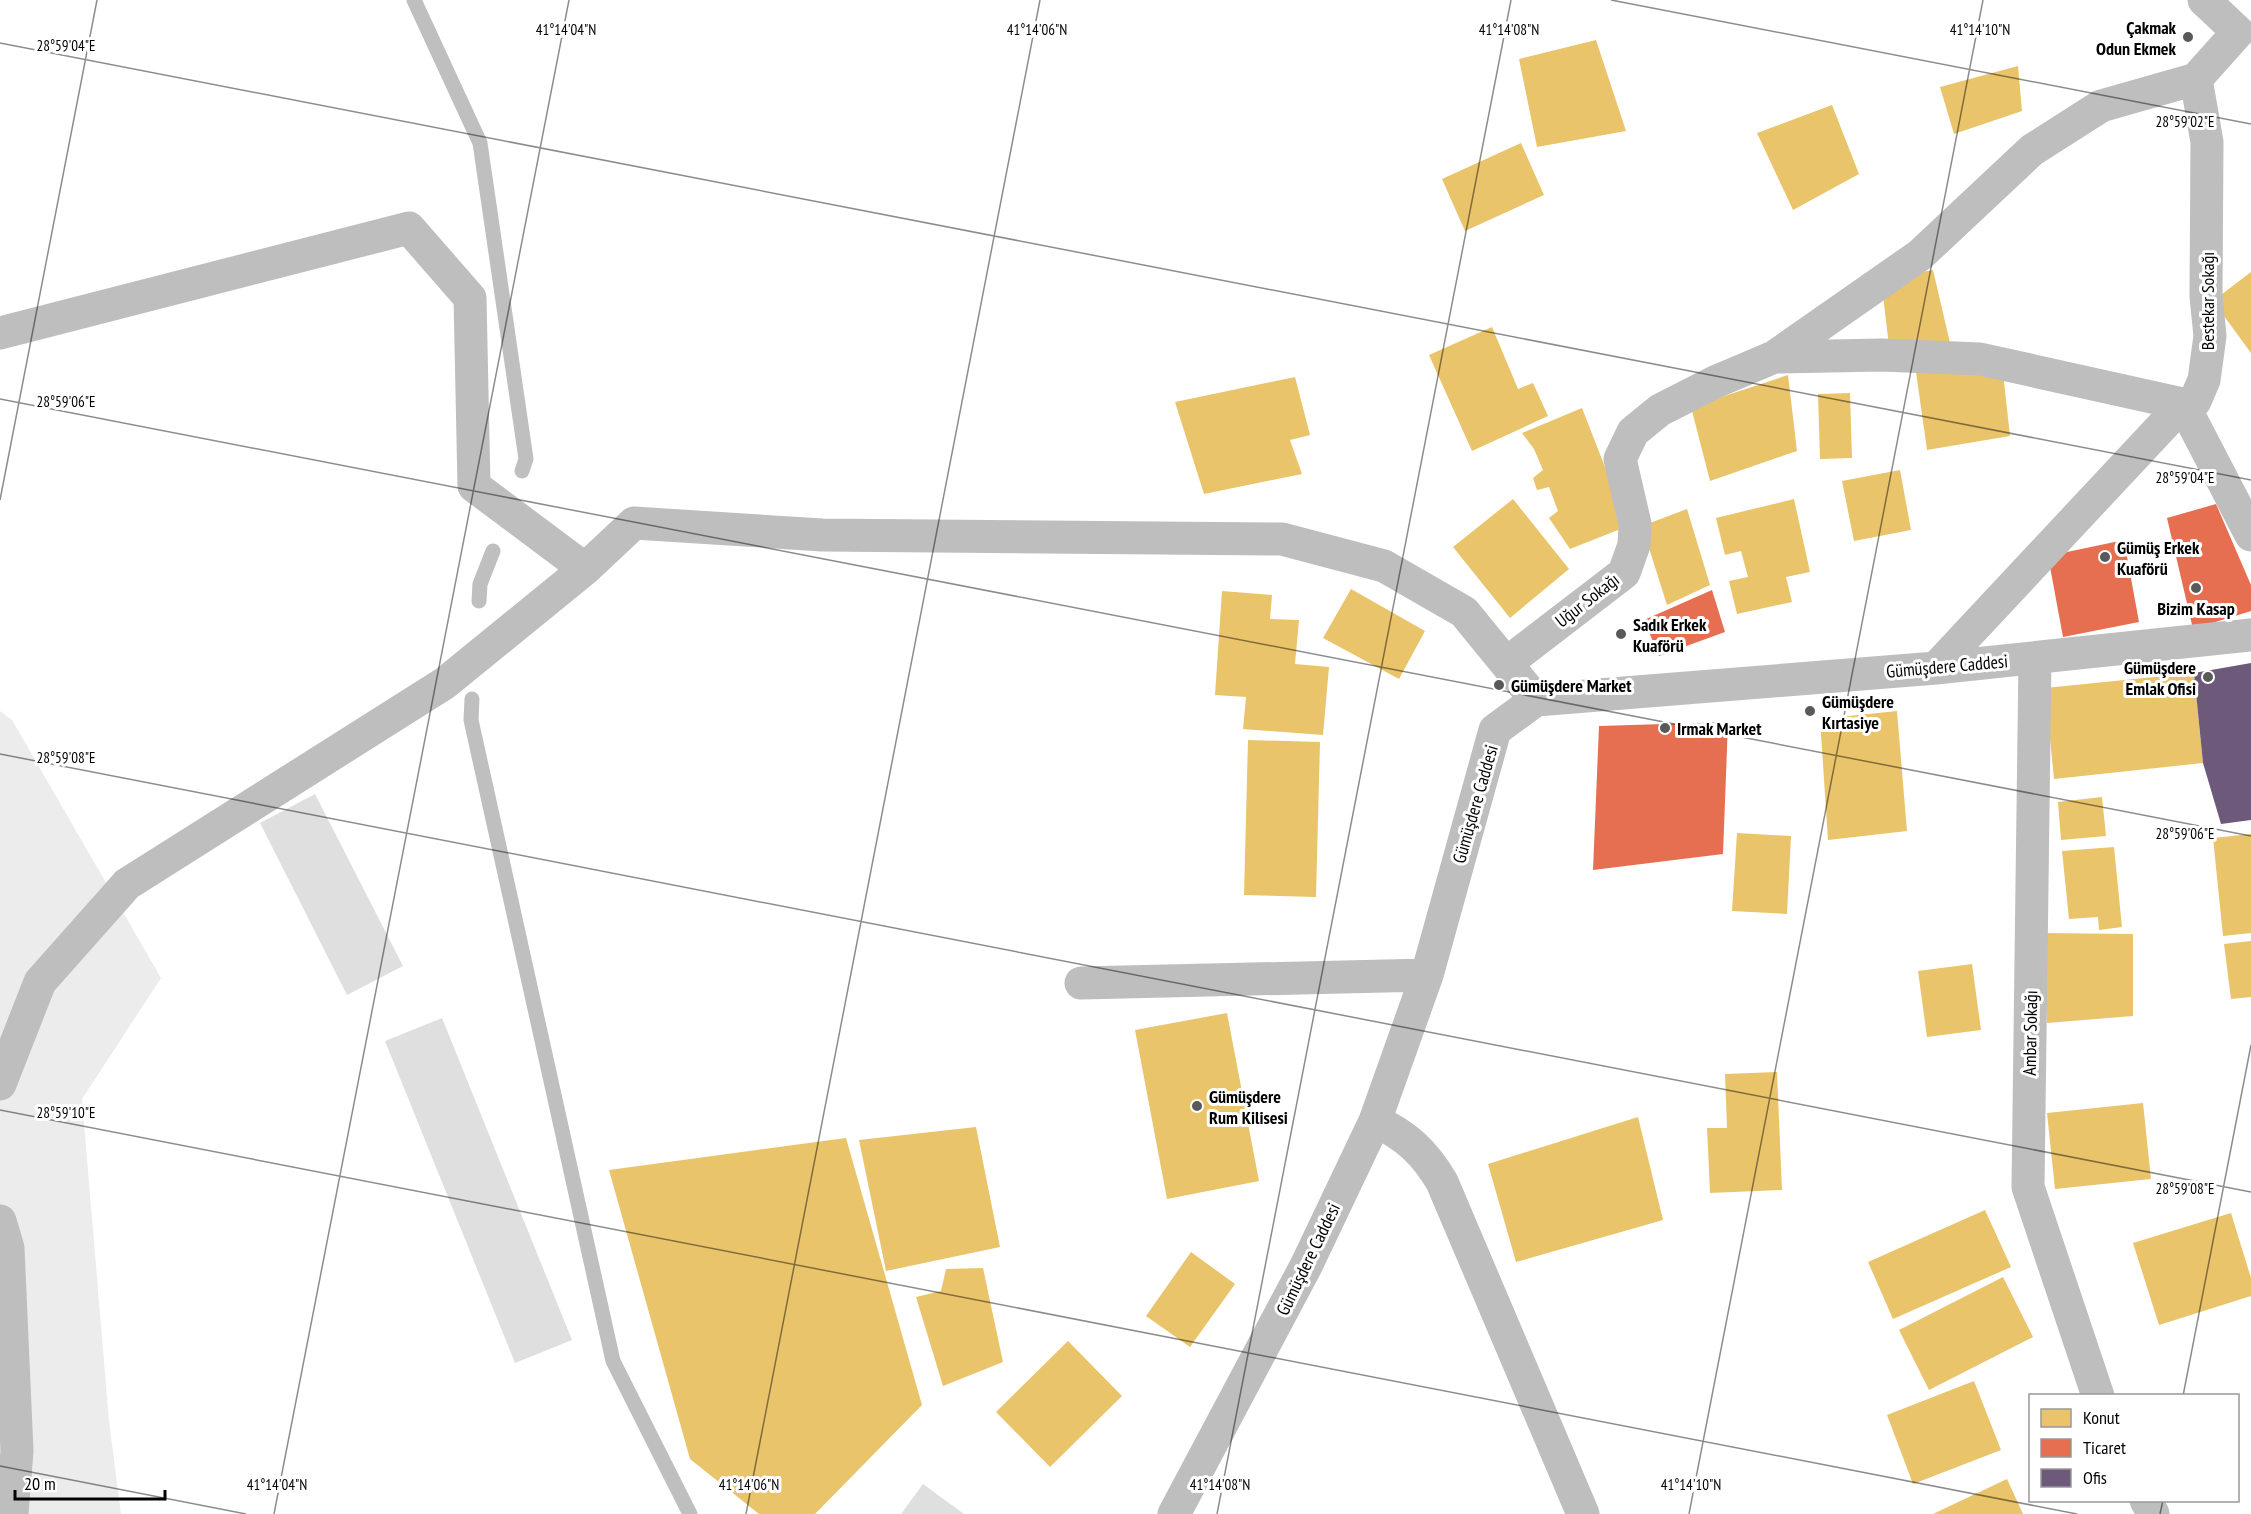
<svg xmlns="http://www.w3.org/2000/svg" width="2251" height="1514" font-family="'PT Sans Narrow',sans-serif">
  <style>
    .green { fill: #ececec }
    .homes { fill: #e9c46a }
    .shops { fill: #e76f51 }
    .offices { fill: #6d597a }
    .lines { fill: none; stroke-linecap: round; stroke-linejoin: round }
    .stream { stroke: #bfbfbf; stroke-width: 15 }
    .building { fill: #dfdfdf }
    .minor { stroke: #bebebe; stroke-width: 33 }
    .ticks { fill: none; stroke: #000; stroke-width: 1.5; stroke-opacity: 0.45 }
    .poi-dot { fill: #595959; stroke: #fff; stroke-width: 2 }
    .labels { text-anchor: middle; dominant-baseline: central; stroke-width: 6; stroke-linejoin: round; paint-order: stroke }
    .poi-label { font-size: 18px; font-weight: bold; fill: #000; stroke: #fff; text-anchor: start }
    .street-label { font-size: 18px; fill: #000; stroke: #fff }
    .ticks-label { font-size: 15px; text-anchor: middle; fill: #000; stroke: #fff; stroke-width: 6; stroke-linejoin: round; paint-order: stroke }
  </style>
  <rect width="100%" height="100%" fill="#fff"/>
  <!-- green -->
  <path class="green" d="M0 711 12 720 161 978 82 1099 109 1421 121 1514H0Z"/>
  <!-- homes -->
  <path class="homes" d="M1596 40 1626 131 1537 147 1519 59Z
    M2018 66 2022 111 1954 134 1940 87Z
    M1832 105 1859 174 1793 210 1757 133Z
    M1521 143 1544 195 1465 231 1442 179Z
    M1933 270 1951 347 1889 346 1882 287 1902 276Z
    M2251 272V353L2213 301Z
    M1492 327 1518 389 1533 383 1548 416 1472 451 1429 355Z
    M2002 364 2010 436 1927 450 1916 372Z
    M1788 375 1797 451 1710 481 1691 407Z
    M1295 377 1310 435 1290 440 1302 474 1204 494 1175 402Z
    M1850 393 1852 458 1820 459 1818 394Z
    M1582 408 1628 526 1570 549 1549 518 1558 511 1549 487 1537 490 1533 478 1543 470 1534 449 1522 433Z
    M1900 470 1911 530 1854 541 1842 481Z
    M1513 499 1569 569 1510 618 1453 547Z
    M1794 499 1810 572 1786 577 1792 602 1737 614 1729 581 1748 577 1741 551 1725 555 1716 518Z
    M1687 509 1710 585 1667 605 1642 526Z
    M1351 589 1425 631 1399 679 1323 638Z
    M1222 591 1272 595 1270 619 1299 620 1295 664 1329 667 1323 735 1243 729 1246 697 1215 695Z
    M2194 673 2203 763 2054 779 2045 688Z
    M1897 711 1907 831 1828 840 1820 719Z
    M1248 740 1320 742 1316 897 1244 895Z
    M2102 797 2106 836 2061 840 2058 802Z
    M1737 833 1791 836 1787 914 1732 911Z
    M2251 834V933L2223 936 2213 838Z
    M2114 847 2122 927 2099 930 2098 917 2069 919 2062 851Z
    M2042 933 2133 934V1016L2047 1023Z
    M2251 941V997L2231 999 2224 944Z
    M1972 964 1981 1030 1927 1037 1918 971Z
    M1227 1013 1259 1181 1167 1199 1135 1030Z
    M1777 1072 1782 1190 1710 1193 1707 1128H1727L1725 1074Z
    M2143 1103 2151 1179 2055 1189 2047 1113Z
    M1638 1117 1663 1220 1516 1262 1488 1164Z
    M976 1127 1000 1247 886 1271 859 1140Z
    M846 1138 922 1405 815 1514H759L690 1459 609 1170Z
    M1985 1210 2011 1267 1893 1319 1868 1262Z
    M2231 1213 2251 1278V1296L2159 1325 2133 1243Z
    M1191 1252 1235 1284 1190 1347 1146 1316Z
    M983 1268 1003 1362 943 1386 916 1297 941 1291 946 1269Z
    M2003 1277 2033 1337 1929 1390 1899 1330Z
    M1068 1341 1122 1396 1050 1467 996 1412Z
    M1974 1381 2001 1450 1913 1484 1887 1415Z
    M2007 1479 2023 1514H1933Z"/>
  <!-- shops -->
  <path class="shops" d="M2216 504 2251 585V611L2193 629 2167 518Z
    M2124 540 2139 622 2063 637 2048 556Z
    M1712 590 1725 632 1659 656 1644 620Z
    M1728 722 1723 854 1593 870 1599 726Z"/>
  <!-- offices -->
  <path class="offices" d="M2251 663V820L2221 824 2203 763 2194 673Z"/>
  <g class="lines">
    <!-- stream -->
    <path class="stream" d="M414 0 480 143 526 459 522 471
      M479 601 480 584 493 551
      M472 699 471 720 613 1361 690 1514"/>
  </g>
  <!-- building -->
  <path class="building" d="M315 794 403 966 347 995 260 823Z
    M442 1018 572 1340 515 1363 385 1041Z
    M923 1484 964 1514H901Z"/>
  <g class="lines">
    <!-- minor -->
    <path class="minor" d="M0 333 409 228 470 298 474 486 585 569
      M1774 357 1882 355 1980 359 2183 404 2251 535
      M2035 658 2028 1187 2098 1396
      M1508 662 1624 573 1634 545 1635 524 1620 459 1633 432 1660 410 1715 382 1774 357 1920 255 2032 150 2101 106 2196 79 2238 32 2204 0
      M1936 668 2183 404 2195 401 2204 380 2210 336 2206 296 2207 142 2196 79
      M1081 983 1427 975
      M0 1084 40 982 127 884 445 683 585 569 634 523 822 535 1282 539 1384 566 1464 612 1536 700
      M1375 1121C1406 1135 1425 1153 1442 1182L1583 1514
      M0 1221 8 1248 17 1451 12 1514
      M2146 1500 2153 1514
      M1174 1514 1306 1266 1375 1121 1427 975 1495 730 1536 700 1936 668 2251 635"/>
  </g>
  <!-- ticks -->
  <path class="ticks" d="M1611 0 2251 124M0 43 2251 480M0 399 2251 836M0 500 97 0M0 754 2251 1192M0 1110 2077 1514M2183 1396 2251 1045M0 1466 246 1514M274 1514 569 0M746 1514 1040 0M1217 1514 1511 0M1689 1514 1983 0M2160 1514 2163 1500"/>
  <!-- markers -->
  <g class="poi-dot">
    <circle cx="2188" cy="37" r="6"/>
    <circle cx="2105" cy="557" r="6"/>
    <circle cx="2196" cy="588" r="6"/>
    <circle cx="1621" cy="634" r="6"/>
    <circle cx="2208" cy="677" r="6"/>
    <circle cx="1499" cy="685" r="6"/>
    <circle cx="1810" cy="711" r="6"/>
    <circle cx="1665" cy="728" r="6"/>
    <circle cx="1197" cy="1106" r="6"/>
  </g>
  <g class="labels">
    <!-- poi labels -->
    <g class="poi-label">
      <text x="2176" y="27" text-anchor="end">Çakmak<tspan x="2176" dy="21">Odun Ekmek</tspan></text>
      <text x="2117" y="547">Gümüş Erkek<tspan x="2117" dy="21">Kuaförü</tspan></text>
      <text x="2196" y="608" text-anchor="middle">Bizim Kasap</text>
      <text x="1633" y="624">Sadık Erkek<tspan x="1633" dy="21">Kuaförü</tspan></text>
      <text x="2196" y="667" text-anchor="end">Gümüşdere<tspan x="2196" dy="21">Emlak Ofisi</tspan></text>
      <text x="1511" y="685">Gümüşdere Market</text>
      <text x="1822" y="701">Gümüşdere<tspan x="1822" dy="21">Kırtasiye</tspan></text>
      <text x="1677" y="728">Irmak Market</text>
      <text x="1209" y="1096">Gümüşdere<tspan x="1209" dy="21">Rum Kilisesi</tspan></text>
    </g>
    <!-- street labels -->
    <g class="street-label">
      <text transform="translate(2207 301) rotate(-90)">Bestekar Sokağı</text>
      <text transform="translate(1587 600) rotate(-38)">Uğur Sokağı</text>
      <text transform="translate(1947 666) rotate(-5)">Gümüşdere Caddesi</text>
      <text transform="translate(1475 804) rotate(-74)">Gümüşdere Caddesi</text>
      <text transform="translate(2030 1033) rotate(-89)">Ambar Sokağı</text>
      <text transform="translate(1308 1259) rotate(-64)">Gümüşdere Caddesi</text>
    </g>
  </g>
  <g class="ticks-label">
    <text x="566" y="35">41°14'04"N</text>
    <text x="1037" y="35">41°14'06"N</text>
    <text x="1509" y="35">41°14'08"N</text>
    <text x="1980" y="35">41°14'10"N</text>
    <text x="66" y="51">28°59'04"E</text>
    <text x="2185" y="127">28°59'02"E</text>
    <text x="66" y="407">28°59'06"E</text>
    <text x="2185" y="483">28°59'04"E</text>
    <text x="66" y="763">28°59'08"E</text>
    <text x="2185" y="839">28°59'06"E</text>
    <text x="66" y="1118">28°59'10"E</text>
    <text x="2185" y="1194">28°59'08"E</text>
    <text x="277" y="1490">41°14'04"N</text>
    <text x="749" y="1490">41°14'06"N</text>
    <text x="1220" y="1490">41°14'08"N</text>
    <text x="1691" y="1490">41°14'10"N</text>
  </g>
  <!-- legend -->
  <rect x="2029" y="1394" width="210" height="108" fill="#ffffff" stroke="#999999" stroke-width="1.5"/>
  <rect x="2041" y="1409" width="30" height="18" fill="#e9c46a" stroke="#999999" stroke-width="1.5"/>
  <text x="2083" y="1424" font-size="18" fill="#000000">Konut</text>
  <rect x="2041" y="1439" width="30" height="18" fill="#e76f51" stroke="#999999" stroke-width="1.5"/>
  <text x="2083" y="1454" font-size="18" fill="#000000">Ticaret</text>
  <rect x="2041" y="1469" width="30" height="18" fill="#6d597a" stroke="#999999" stroke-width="1.5"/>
  <text x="2083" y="1484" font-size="18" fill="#000000">Ofis</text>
  <!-- scale -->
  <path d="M15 1490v9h150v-9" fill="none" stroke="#000000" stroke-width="3"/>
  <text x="24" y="1490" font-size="18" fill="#000000" stroke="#ffffff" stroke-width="4.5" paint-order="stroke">20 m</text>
</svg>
